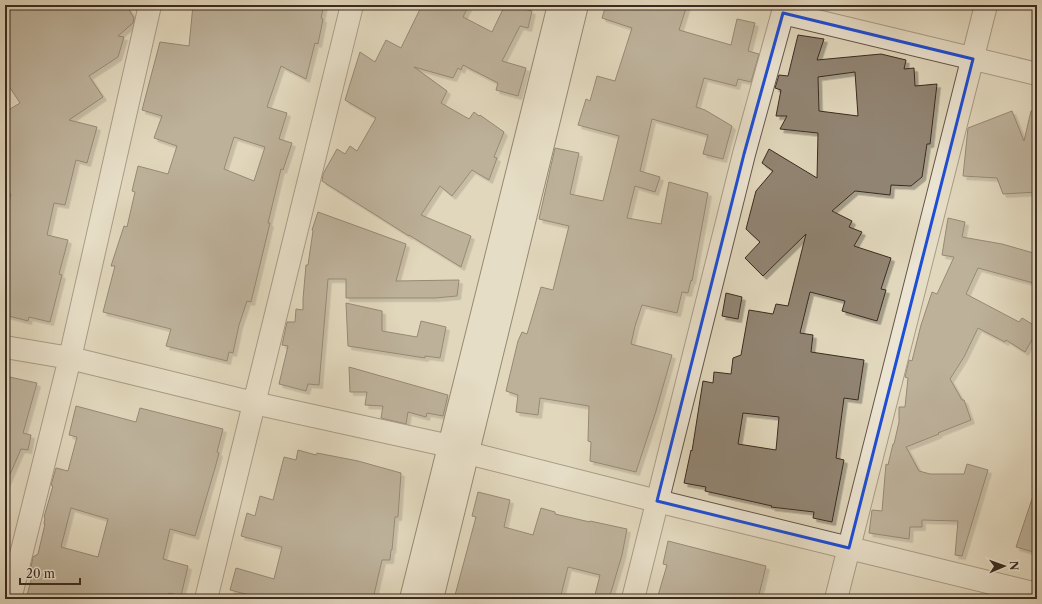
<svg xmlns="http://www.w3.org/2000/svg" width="1042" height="604" font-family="'Libre Caslon Text',serif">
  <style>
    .building { fill: #918472; stroke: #3b2b21; fill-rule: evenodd; filter: url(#shadow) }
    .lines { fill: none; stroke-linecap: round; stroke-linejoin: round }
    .street-casing { stroke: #645648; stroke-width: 24 }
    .secondary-casing { stroke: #3b2b21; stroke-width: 24 }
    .street { stroke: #ece5d3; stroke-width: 22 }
    .secondary { stroke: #ece5d3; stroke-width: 22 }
    .marked { fill: none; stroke: #1d4ed8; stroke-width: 3; stroke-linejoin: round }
  </style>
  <defs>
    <filter id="shadow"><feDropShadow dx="3.5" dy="3.5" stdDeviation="0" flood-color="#0004"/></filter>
  </defs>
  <rect width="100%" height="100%" fill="#e1d7bc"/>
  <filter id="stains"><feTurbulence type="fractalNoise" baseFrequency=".005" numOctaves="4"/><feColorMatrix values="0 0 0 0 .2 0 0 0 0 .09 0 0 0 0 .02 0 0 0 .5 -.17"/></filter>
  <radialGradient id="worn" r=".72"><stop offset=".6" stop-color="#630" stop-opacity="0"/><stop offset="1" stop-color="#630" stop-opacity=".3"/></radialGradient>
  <!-- building -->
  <path class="building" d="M5 5H126L134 18 133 23 118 36 124 37 118 57 89 76 103 97 69 120 97 127 87 163 76 160 65 205 54 203 47 235 68 240 59 274 62 275 50 322 29 317 28 321 5 315V217L11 194 5 193V133L10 109 20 103 5 80Z
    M193 5H324L321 18 323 19 318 44 315 43 306 79 281 66 267 107 287 113 279 139 292 143 283 170 281 169 268 223H270L251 302 247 301 239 325 233 353 229 352 227 361 166 346 171 329 103 312 115 266H111L124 226 127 227 135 192 132 191 138 166 168 174 177 146 154 138 162 116 142 110 160 42 189 46ZM234 137 265 147 254 181 224 169Z
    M422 5H469L463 17 492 32 505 5 532 11 528 28 520 26 502 61 526 68 518 96 496 90 498 83 463 65 461 70 458 68 453 78 414 67 447 91 441 103 469 119 474 112 479 116 480 115 504 132 494 157 497 158 489 180 472 170 452 196 440 186 421 215 471 236 461 267 409 235V236L322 181 323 174 337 149 345 154 350 146 357 151 376 118 345 100 360 52 375 62 386 40 401 48Z
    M606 5H687L679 30 731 45 737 19 755 23 748 51 759 54 751 82 738 79 736 86 704 78 696 107 705 110 732 126 723 159 703 154 708 135 652 119 640 171 660 177 655 192 635 186 627 218 661 224 669 182 708 193 692 281 691 280 688 293 682 292 677 313 642 305 635 326 631 344 672 355 656 411 636 472 590 461 591 442 588 441 589 406 540 398 538 415 516 412 518 395 506 391 518 341 522 332 527 334 541 287 553 290 569 226 539 219 555 148 579 153 570 194 603 201 619 136 578 125 586 99 590 101 597 76 615 81 632 28 602 18Z
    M798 35 824 39 817 60 881 54 906 60 904 69 914 68 915 86 937 84 930 144H927L922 177 911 186 891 185 890 195 855 191 832 211 852 221 849 227 862 232 854 246 891 258 881 289 886 290 877 321 842 311 845 301 810 292 800 333 813 335 811 352 864 360 858 400 844 398 836 458 844 460 832 522 813 518 814 512 771 507 772 506 705 491 706 487 684 483 691 450 692 451 703 381 713 383 714 372 731 374 733 358 741 355 749 310 773 314 776 304 788 306 806 234 763 276 745 258 760 242 746 229 756 191 773 171 762 163 769 149 817 178 818 133 780 129 787 116H776L781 90 775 88 779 75 788 76ZM855 72 858 116 819 111 818 77ZM743 413 779 417 776 450 738 444Z
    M1012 111 1024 141 1031 111H1037V192L1003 194 997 178 963 176 968 128Z
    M318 212 406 244 396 281 459 280 457 296 435 298H346V279H328L319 385 308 384 306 391 279 384 288 346 282 345 287 322H295L296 309 303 310V299L306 265H308L313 231 312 230Z
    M948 218 965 222 962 237 1002 244 1037 254V284L978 268 966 294 1019 322 1022 318 1037 327V331L1025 352 1006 340 1005 342 978 328 964 357 950 379 962 400H964L971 420 938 433 939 434 906 447 919 471 930 474H964L967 464 988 470 962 556 955 555 958 521 922 520V527H910L909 539 869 533 872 510 882 511 886 464 888 465 893 444H894L899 422V407H905L908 378 905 377 909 360 912 361 921 325 932 292 937 294 954 257 942 255Z
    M726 293 742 297 738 319 722 316Z
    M346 303 382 311V331L417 337 421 321 446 327 440 358 425 356V358L348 346Z
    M349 367 448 395 443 416 427 413 426 417 408 412 406 424 381 418 383 406 365 405 367 392H350Z
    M5 376 37 383 23 433 31 435 28 450 21 449 5 486Z
    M76 406 136 422 140 408 223 429 217 452 219 453 215 468 195 536 170 529 163 559 188 566 181 596 169 593 168 599H26L34 569 31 567 33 557 38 554 45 524H44L45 518 44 517 53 486 51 485 56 468 68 471 77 437 69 435ZM71 508 108 519 98 557 61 547Z
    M298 450 316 455 317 453 358 461 401 473 398 517H395L392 550H391L390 560H382L373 599H265L230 590 236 568 274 579 282 547 241 536 247 513 255 516 260 496 273 500 284 457 296 460Z
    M478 492 510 500 504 527 533 535 541 508 555 512V514L590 522V521L627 529 622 555 609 599H594L600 575 568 567 560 599H454L476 517 472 516Z
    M1034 493 1037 494V553L1016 547Z
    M668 541 766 566 758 599H657L667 565 663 564Z"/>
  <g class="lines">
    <!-- street casing -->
    <g class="street-casing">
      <path id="street" d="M783 13 1037 74
        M5 347 70 358 254 403 450 446
        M468 453 657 501 1037 594
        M10 599 70 358 150 5
        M206 599 352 5
        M633 599 744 154 785 5
        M836 599 986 5"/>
    </g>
    <!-- secondary casing -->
    <g class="secondary-casing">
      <path id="secondary" d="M411 599 559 5
        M432 599 577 5"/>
    </g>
    <!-- street -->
    <use href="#street" class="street"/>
    <!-- secondary -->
    <use href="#secondary" class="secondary"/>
  </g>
  <!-- marked area -->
  <path d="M0 0H1042V604H0ZM783 13 973 59 849 548 657 501 744 154Z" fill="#e1d7bc" fill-opacity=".55" fill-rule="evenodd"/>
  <path class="marked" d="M783 13 973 59 849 548 657 501 744 154Z"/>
  <!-- margin -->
  <rect width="1042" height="604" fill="none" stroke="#e1d7bc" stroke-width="20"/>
  <rect x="6" y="6" width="1030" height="592" fill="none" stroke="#3b2b21" stroke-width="2"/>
  <rect x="10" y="10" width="1022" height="584" fill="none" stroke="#3b2b21"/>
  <!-- north arrow -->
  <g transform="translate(1004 566) rotate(88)" stroke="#ece5d3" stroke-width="3" paint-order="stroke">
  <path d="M0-3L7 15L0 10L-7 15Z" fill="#3b2b21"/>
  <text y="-6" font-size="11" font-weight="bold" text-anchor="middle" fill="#3b2b21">N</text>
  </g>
  <!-- scale -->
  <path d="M20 578v6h60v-6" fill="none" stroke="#3b2b21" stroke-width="2"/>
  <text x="26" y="578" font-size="12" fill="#3b2b21" stroke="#ece5d3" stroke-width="3" paint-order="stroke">20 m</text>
  <rect width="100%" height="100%" filter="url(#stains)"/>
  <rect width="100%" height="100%" fill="url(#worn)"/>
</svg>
